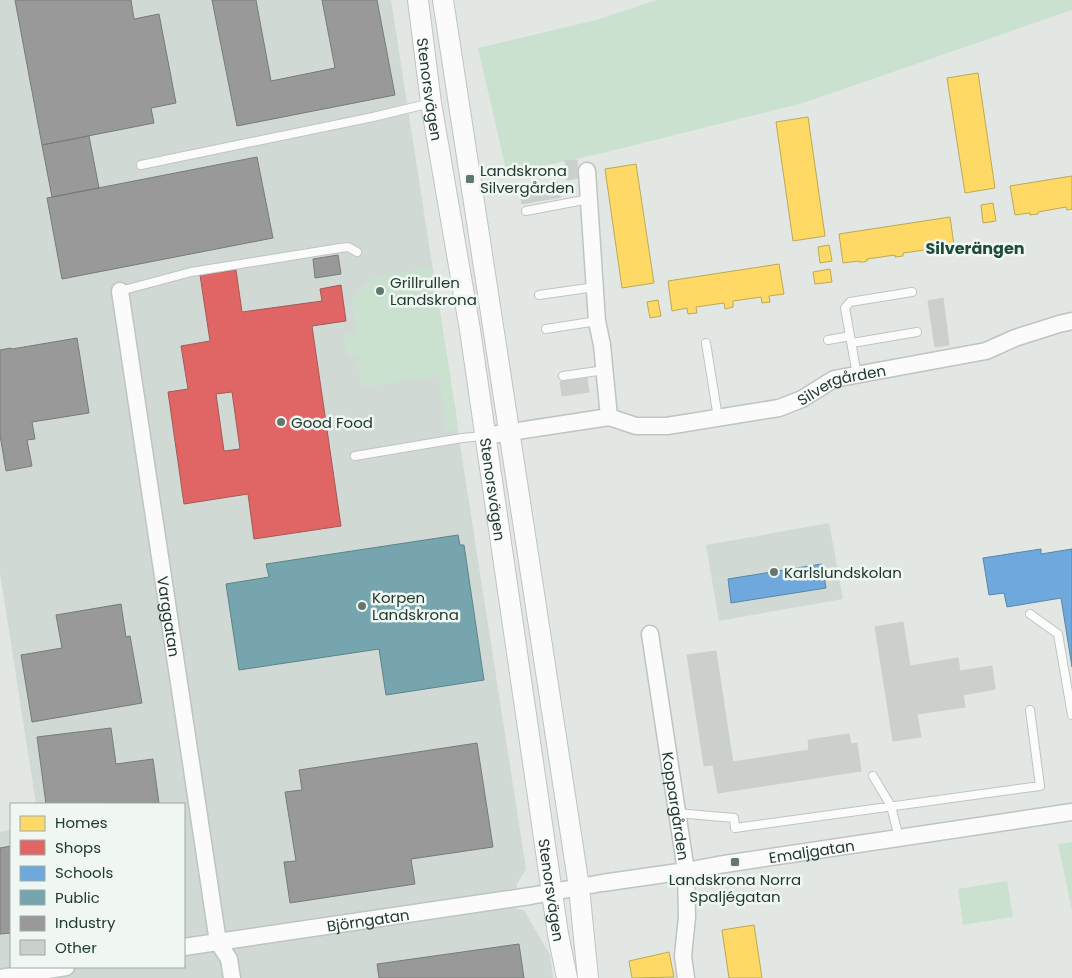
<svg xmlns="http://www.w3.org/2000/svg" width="1072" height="978" font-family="Poppins,sans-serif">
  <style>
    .built { fill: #d0d9d4 }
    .green { fill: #cbe1cf }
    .homes { fill: #ffd966; stroke: #bca956 }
    .shops { fill: #e06666; stroke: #a65956; fill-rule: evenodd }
    .schools { fill: #6fa8dc; stroke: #5787a8 }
    .public { fill: #76a5af; stroke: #5c8589 }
    .industry { fill: #999; stroke: #757c7a }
    .building { fill: #cbd0cd; stroke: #cbd0cd }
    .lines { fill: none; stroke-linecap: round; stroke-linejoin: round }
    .service-casing { stroke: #bfc4c1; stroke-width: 10 }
    .minor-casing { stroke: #bfc4c1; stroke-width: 19 }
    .tertiary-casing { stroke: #bfc4c1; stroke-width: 22 }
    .service { stroke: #fbfbfb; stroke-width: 8 }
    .minor { stroke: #fbfbfb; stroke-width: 16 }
    .tertiary { stroke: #fbfbfb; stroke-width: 20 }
    .poi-dot { fill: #64776f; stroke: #f0f7f2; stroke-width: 2 }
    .labels { text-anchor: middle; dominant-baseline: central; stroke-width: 5; stroke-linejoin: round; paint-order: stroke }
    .street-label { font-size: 15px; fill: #203a30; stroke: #f0f7f2 }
    .poi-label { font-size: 15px; fill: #203a30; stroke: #f0f7f2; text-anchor: start }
    .neighbourhood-label { font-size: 16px; font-weight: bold; fill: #1d4c3a; stroke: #f0f7f2 }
  </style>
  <rect width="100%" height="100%" fill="#e2e7e4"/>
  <!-- built -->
  <path class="built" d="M0 0H391L526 869 517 884 516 909 524 910 550 955 553 978H0V832L11 830V967H184V804H36L0 573Z
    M829 523 843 599 719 621 706 545Z"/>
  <!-- green -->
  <path class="green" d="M657 0H1072V10L803 103 607 152 507 174 478 48 596 20Z
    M426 268 430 269 434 273 458 425 456 429 453 431H447L439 376 362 387 357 355 348 357 344 335 357 332 352 301 365 283 373 278Z
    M1072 842V911L1058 844Z
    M1007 881 1013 917 963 925 958 889Z"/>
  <!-- homes -->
  <path class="homes" d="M978 73 995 188 965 193 947 78Z
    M808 117 825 236 793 241 776 122Z
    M636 164 654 283 622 288 605 169Z
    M1072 176V209L1067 210 1066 207 1038 212V214L1030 215V213L1015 215 1010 186Z
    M993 203 996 221 983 223 981 205Z
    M950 217 954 245 940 248V250L932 251V249L903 253V256L895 257V255L867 259V261L863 262H859V261L843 263 839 234Z
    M829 245 832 261 820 263 818 247Z
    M779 264 784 294 769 296 770 302 762 303 761 297 733 301V307L725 309 724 303 696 307 697 313 688 314 687 308 672 311 668 281Z
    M830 269 832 282 815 284 813 272Z
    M658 300 661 316 650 318 647 302Z
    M754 925 762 978H729L722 930Z
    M669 952 674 977 632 978 629 961Z"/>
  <!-- shops -->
  <path class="shops" d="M236 270 242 312 322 301 320 289 341 285 346 321 312 326 341 526 254 539 248 494 184 504 168 392 188 389 181 346 210 341 200 275ZM232 392 240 449 224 451 216 394Z"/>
  <!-- schools -->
  <path class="schools" d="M1041 549V554L1072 549V667L1061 598 1007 607 1004 593 989 595 983 558Z
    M822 564 826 588 731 603 728 579Z"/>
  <!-- public -->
  <path class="public" d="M458 535 460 545H464L484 680 386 695 379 649 239 670 226 584 269 577 266 564Z"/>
  <!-- industry -->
  <path class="industry" d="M15 0H131L134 19 159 14 176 103 151 108 154 123 42 145Z
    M212 0H256L271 81 335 68 322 0H377L395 95 237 126Z
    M89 136 99 188 52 197 42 145Z
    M257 157 273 238 62 279 47 198Z
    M338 255 341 274 315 278 313 259Z
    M77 338 89 413 32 422 35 439 27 440 32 466 6 471 0 435V350L11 348 12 349Z
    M121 604 126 637 130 636 142 703 32 722 21 655 62 648 56 615Z
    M111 728 116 764 153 759 159 803 46 804 37 737Z
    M477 743 493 847 411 859 415 884 290 903 284 862 296 861 285 792 302 790 299 770Z
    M11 846V933L0 934V848Z
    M519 944 524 978H379L377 964Z"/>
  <!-- building -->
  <path class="building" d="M577 160 579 178 567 180 565 161Z
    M558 182 561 197 522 204 519 189Z
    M943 298 949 345 935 347 928 301Z
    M587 378 589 392 562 396 560 382Z
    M903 622 910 666 958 658 960 671 992 666 995 689 963 695 965 707 917 714 921 737 893 741 875 627Z
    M716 651 737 790 718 793 713 765 704 766 687 655Z
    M849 734 851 744 857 743 861 771 737 790 733 762 809 750 808 740Z"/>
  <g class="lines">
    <!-- service casing -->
    <g class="service-casing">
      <path id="service" d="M141 165 373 117 431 103
        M526 211 589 199
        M120 291 191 272 340 248 348 247 357 252
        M539 295 595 287
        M546 329 597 321
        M828 340 850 336
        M706 343 718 418
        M852 343 917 332
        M857 375 845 308 850 302 912 292
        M563 376 605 370
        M355 456 462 438 484 436
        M1030 614 1058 634 1072 715
        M873 776 891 806 899 838
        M677 813 734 818 735 828 1040 786 1030 710"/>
    </g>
    <!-- minor casing -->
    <g class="minor-casing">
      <g id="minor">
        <path d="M587 171 597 321 602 345 609 417"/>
        <path id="s1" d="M120 291 218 942 229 959 232 978"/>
        <path id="s2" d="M485 436 609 417 636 426H667L779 408 802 399 834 379 986 351 1015 338 1059 324 1072 321"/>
        <path id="s3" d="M650 634 686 871 687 917 683 956 686 978"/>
        <path id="s4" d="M184 947 530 896 602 883 686 871 718 865 1072 812"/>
        <path d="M0 978 66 967"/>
      </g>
    </g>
    <!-- tertiary casing -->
    <g class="tertiary-casing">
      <g id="tertiary">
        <path id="s5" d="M418 0 431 103 470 330 558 934 567 978"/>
        <path d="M443 0 579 887 588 978"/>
      </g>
    </g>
    <!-- service -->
    <use href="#service" class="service"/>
    <!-- minor -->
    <use href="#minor" class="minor"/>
    <!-- tertiary -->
    <use href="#tertiary" class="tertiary"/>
  </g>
  <!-- markers -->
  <g class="poi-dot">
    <rect x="465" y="174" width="10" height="10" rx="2.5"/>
    <circle cx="380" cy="291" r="5"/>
    <circle cx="281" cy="422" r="5"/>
    <circle cx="774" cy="572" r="5"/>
    <circle cx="362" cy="606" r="5"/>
    <rect x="730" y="857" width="10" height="10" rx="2.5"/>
  </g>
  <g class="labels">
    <!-- street labels -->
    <g class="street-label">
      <text stroke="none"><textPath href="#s5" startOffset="90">Stenorsvägen</textPath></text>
      <text stroke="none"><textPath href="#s2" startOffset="366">Silvergården</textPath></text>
      <text stroke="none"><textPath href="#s5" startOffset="495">Stenorsvägen</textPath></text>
      <text stroke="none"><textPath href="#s1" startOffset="329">Varggatan</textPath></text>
      <text stroke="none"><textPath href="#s3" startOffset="174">Koppargården</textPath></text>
      <text stroke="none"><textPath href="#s4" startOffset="635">Emaljgatan</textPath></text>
      <text stroke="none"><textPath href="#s5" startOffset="900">Stenorsvägen</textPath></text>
      <text stroke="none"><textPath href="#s4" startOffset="186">Björngatan</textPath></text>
    </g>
    <!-- poi labels -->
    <g class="poi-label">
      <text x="480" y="170">Landskrona<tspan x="480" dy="17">Silvergården</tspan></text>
      <text x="390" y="282">Grillrullen<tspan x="390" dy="17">Landskrona</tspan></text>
      <text x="291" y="422">Good Food</text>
      <text x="784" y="572">Karlslundskolan</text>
      <text x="372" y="597">Korpen<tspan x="372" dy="17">Landskrona</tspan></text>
      <text x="735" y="879" text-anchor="middle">Landskrona Norra<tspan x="735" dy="17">Spaljégatan</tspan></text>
    </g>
    <!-- neighbourhood labels -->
    <g class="neighbourhood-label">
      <text x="975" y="248">Silverängen</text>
    </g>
  </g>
  <!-- legend -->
  <rect x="10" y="803" width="175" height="165" fill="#f0f7f2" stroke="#9daba4"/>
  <rect x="20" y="816" width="25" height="15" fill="#ffd966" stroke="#9daba4"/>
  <text x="55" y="828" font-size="15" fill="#203a30">Homes</text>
  <rect x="20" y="840" width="25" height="15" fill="#e06666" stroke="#9daba4"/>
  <text x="55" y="853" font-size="15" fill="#203a30">Shops</text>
  <rect x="20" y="866" width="25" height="15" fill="#6fa8dc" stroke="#9daba4"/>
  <text x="55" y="878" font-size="15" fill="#203a30">Schools</text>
  <rect x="20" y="890" width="25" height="15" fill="#76a5af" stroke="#9daba4"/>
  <text x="55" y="903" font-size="15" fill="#203a30">Public</text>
  <rect x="20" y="916" width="25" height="15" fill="#999999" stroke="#9daba4"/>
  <text x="55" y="928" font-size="15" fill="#203a30">Industry</text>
  <rect x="20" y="940" width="25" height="15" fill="#cbd0cd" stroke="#9daba4"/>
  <text x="55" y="953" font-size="15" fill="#203a30">Other</text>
</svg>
